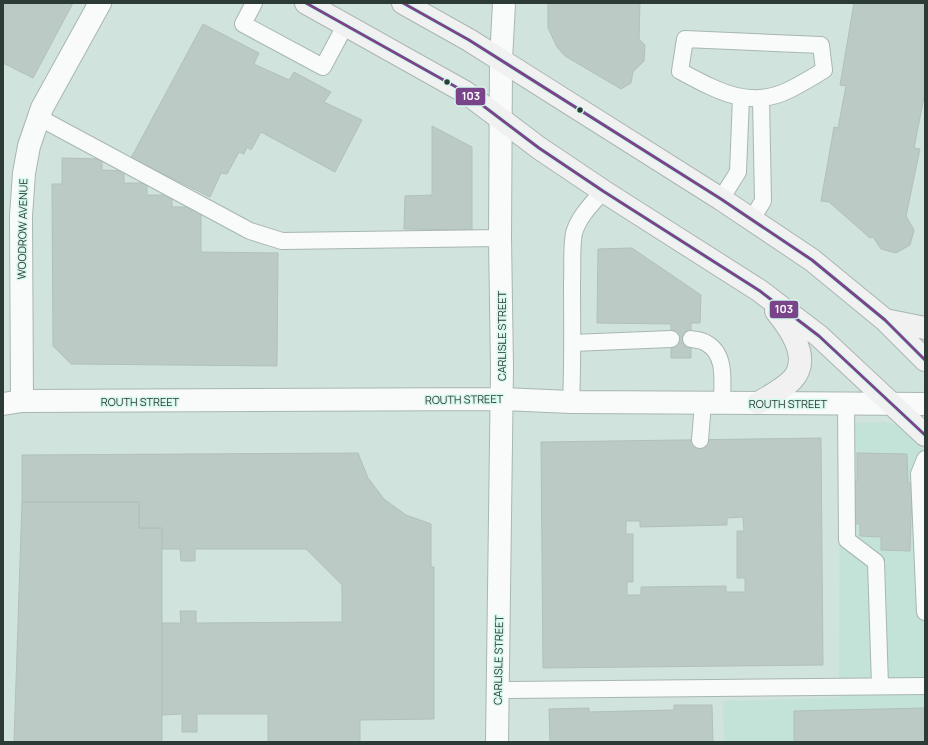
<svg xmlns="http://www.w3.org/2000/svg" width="928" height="745" font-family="Manrope,sans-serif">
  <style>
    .built { fill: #c3e2d8 }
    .building { fill: #bbcac5; stroke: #b2c0bb; fill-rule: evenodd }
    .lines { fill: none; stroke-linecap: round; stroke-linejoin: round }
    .lane-casing { stroke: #a8b6b2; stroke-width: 18 }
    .street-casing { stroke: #a8b6b2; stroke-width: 24 }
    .secondary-casing { stroke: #a8b6b2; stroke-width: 24 }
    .lane { stroke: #f8fbfa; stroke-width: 16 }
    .street { stroke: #f8fbfa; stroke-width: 22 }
    .secondary { stroke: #f2f1f1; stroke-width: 22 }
    .bus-1-casing { stroke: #d6f8ec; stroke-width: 6 }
    .bus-1 { stroke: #794489; stroke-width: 3 }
    .bus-dot { fill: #2d3b36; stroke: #d6f8ec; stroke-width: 1.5 }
    .labels { text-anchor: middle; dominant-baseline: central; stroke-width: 3; stroke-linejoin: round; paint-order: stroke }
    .street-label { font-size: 11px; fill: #2d3b36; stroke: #d6f8ec }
    .line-badge { stroke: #d6f8ec; stroke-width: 1.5 }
    .badge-label { font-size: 11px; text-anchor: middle; font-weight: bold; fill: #fff }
  </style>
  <rect width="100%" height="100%" fill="#d1e3dd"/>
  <!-- built -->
  <path class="built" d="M887 422 900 426 925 452V742H724L723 701 839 698 840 423Z"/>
  <!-- building -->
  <path class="building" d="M3 3H73L33 78 3 63Z
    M548 3H640L639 39 645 45 644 61 633 72 631 83 621 89 565 56 557 47 548 28Z
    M854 3H925V92L914 148 920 149 906 216 914 230 910 245 896 253 881 249 873 237 870 238 829 202 821 201 834 127 838 128 846 86 840 85Z
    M203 24 259 53 254 64 289 80 294 72 331 92 324 102 362 120 335 172 261 132 251 150 247 147 244 154 239 152 227 174 221 173 210 197 131 158Z
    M432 126 472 147V230L404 229 405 196 432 195Z
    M62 158 102 159V170L124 171V183H147V195H172V207H195L201 211V252L278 253 277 366 71 364 53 346 52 184H62Z
    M632 248 701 295 700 323H691V358H671V324L597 323 598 249Z
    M821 438 823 665 543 668 541 442ZM743 517 744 531H737V578H745V592H726V586L641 587V595H627V582H633V534H626V521H640V527L727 525V518Z
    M358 453 368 478 384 499 406 515 431 524V567H434V719L360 720V742H268V714H197V732H182V714L162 715V623H181L180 611H196V623L342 622V585L306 549H195V561H181L180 549H162V528H139V502H22V455Z
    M857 453 907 454 908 483H912L910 551 881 550V537L860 536V524L848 523 849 480 857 481Z
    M22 502H139V528H162V742H14Z
    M674 705H712L713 742H550L549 709 589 708V712L674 710Z
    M925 708V742H794V711Z"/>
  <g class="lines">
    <!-- lane casing -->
    <g class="lane-casing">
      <path id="lane" d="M254 3 243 24 323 67 346 24
        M685 39 821 45 824 70C813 77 801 84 789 90 749 110 716 90 680 71Z
        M38 117 250 231 282 241 500 238
        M721 199 738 172 741 97
        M752 219 763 201 761 98
        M691 339C696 340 702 340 706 343 727 354 722 383 722 403
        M572 343 671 339
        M571 402C573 362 572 322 572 282 573 267 571 249 574 233 579 216 592 204 603 191
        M846 404 847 540 876 562 880 686
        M700 440 703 403
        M925 459 919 474 925 612
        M497 690 925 686"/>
    </g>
    <!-- street casing -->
    <g class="street-casing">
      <path id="street" d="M22 401 21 216 24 173 29 146 42 108 100 3
        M3 404 22 401 501 399 571 402 925 404
        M497 742 502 368 500 238 501 60 504 3"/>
    </g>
    <!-- secondary casing -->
    <g class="secondary-casing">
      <path id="secondary" d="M306 3 465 92 539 148 603 191 760 291 819 336 925 435
        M403 3 469 40 721 199 812 260 885 320 925 360
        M885 320 925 328
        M758 403C770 396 782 390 792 380 812 359 790 328 776 311"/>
    </g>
    <!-- lane -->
    <use href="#lane" class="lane"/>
    <!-- street -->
    <use href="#street" class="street"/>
    <!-- secondary -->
    <use href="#secondary" class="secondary"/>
    <!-- bus-1 casing -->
    <g class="bus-1-casing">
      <path id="bus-1" d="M306 3 465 92 539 148 603 191 760 291 819 336 925 435
        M403 3 469 40 721 199 812 260 885 320 925 360"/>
    </g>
    <!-- bus-1 -->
    <use href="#bus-1" class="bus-1"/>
  </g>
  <!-- markers -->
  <g class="bus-dot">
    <circle cx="447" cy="82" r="3.5"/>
    <circle cx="580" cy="110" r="3.5"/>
  </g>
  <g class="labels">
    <!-- street labels -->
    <g class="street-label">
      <text transform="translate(22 229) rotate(-89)">WOODROW AVENUE</text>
      <text transform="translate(501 336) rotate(-90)">CARLISLE STREET</text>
      <text transform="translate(464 399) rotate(-1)">ROUTH STREET</text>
      <text x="140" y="401">ROUTH STREET</text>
      <text x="788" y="403">ROUTH STREET</text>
      <text transform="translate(498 660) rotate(-89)">CARLISLE STREET</text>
    </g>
  </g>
  <g class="line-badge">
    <rect x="455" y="87" width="31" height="19" rx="4" fill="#794489"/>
    <rect x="769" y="300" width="30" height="19" rx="4" fill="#794489"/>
  </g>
  <g class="badge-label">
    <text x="471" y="100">103</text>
    <text x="784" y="313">103</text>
  </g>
  <!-- border -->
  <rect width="928" height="745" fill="none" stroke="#2d3b36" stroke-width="8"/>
</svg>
